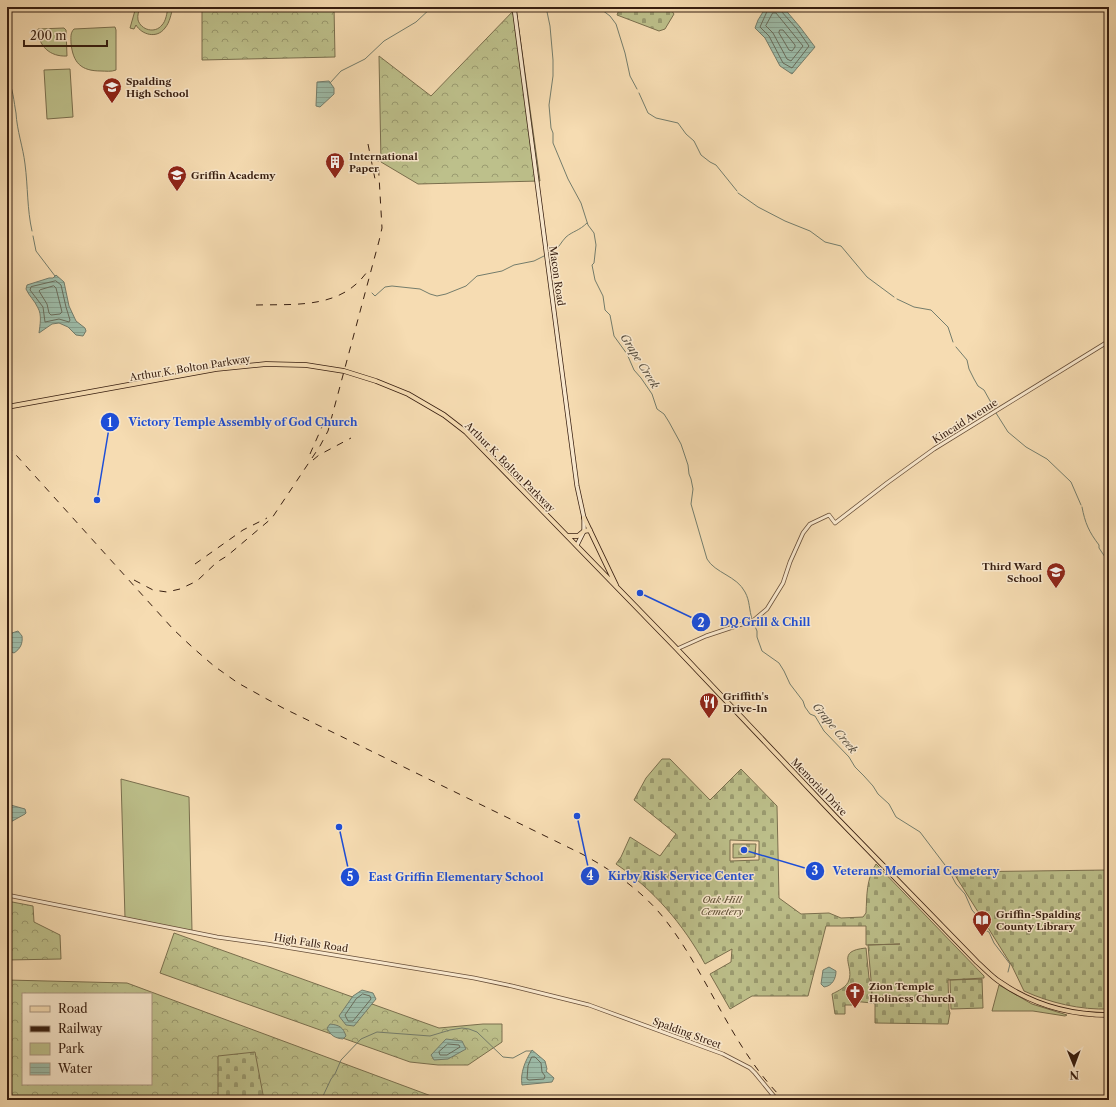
<svg xmlns="http://www.w3.org/2000/svg" width="1116" height="1107" font-family="'Libre Caslon Text',serif">
  <style>
    .forest { fill: url(#forest-crowns); stroke: #7a6f4e; fill-rule: evenodd }
    .cemetery { fill: url(#cemetery-stones); stroke: #7a6f4e; fill-rule: evenodd }
    .park { fill: #bdc08b; stroke: #7a6f4e }
    .water { fill: url(#water-rules); stroke: #747d6c }
    .lines { fill: none; stroke-linecap: round; stroke-linejoin: round }
    .shore { stroke: #6a6d5c; stroke-width: 1 }
    .stream { stroke: #747d6c; stroke-width: 1 }
    .tertiary-casing { stroke: #674e38; stroke-width: 4.5 }
    .secondary-casing { stroke: #371e10; stroke-width: 5 }
    .primary-casing { stroke: #371e10; stroke-width: 5.5 }
    .tertiary { stroke: #f9e8cd; stroke-width: 3 }
    .secondary { stroke: #f9e8cd; stroke-width: 3.5 }
    .primary { stroke: #f6dcb2; stroke-width: 4 }
    .rail { stroke: #371e10; stroke-width: 1; stroke-dasharray: 7 7; stroke-linecap: butt }
    .labels { text-anchor: middle; dominant-baseline: central; stroke-width: 3; stroke-linejoin: round; paint-order: stroke }
    .poi-label { font-size: 10px; font-weight: bold; fill: #371e10; stroke: #f9e8cd; text-anchor: start }
    .street-label { font-size: 10px; fill: #371e10; stroke: #f9e8cd }
    .park-label { font-size: 10px; font-style: italic; fill: #5f4f35; stroke: #f9e8cd }
    .water-label { font-size: 11px; font-style: italic; fill: #564d3e; stroke: #f9e8cd }
    .leader { fill: none; stroke: #1d4ed8; stroke-width: 1.5 }
    .callout-dot { fill: #1d4ed8; stroke: #f9e8cd; stroke-width: 1.5 }
    .mark-label { font-size: 12px; text-anchor: middle; font-weight: bold; fill: #fff }
    .callout-label { font-size: 11px; text-anchor: middle; font-weight: bold; fill: #1d4ed8; stroke: #f9e8cd; stroke-width: 3; stroke-linejoin: round; paint-order: stroke }
  </style>
  <defs>
    <pattern id="forest-crowns" width="20" height="18" patternUnits="userSpaceOnUse"><rect width="20" height="18" fill="#bdc08b"/><path d="M2 6a3 3 0 1 1 6 0M12 15a3 3 0 1 1 6 0" fill="none" stroke="#9a9b70"/></pattern>
    <pattern id="cemetery-stones" width="16" height="16" patternUnits="userSpaceOnUse"><rect width="16" height="16" fill="#bdc08b"/><path d="M2 7V4a2 2 0 0 1 4 0v3zM10 15v-3a2 2 0 0 1 4 0v3z" fill="#9a9b70"/></pattern>
    <pattern id="water-rules" width="6" height="5" patternUnits="userSpaceOnUse"><rect width="6" height="5" fill="#9dbca9"/><path d="M0 2.5h6" fill="none" stroke="#88a190"/></pattern>
  </defs>
  <rect width="100%" height="100%" fill="#f6dcb2"/>
  <filter id="stains"><feTurbulence type="fractalNoise" baseFrequency=".005" numOctaves="4"/><feColorMatrix values="0 0 0 0 .2 0 0 0 0 .09 0 0 0 0 .02 0 0 0 .5 -.17"/></filter>
  <radialGradient id="worn" r=".72"><stop offset=".6" stop-color="#630" stop-opacity="0"/><stop offset="1" stop-color="#630" stop-opacity=".3"/></radialGradient>
  <!-- forest -->
  <path class="forest" d="M202 7H334L335 57 202 60Z
    M516 8 540 181 418 184 381 162 379 56 431 96Z
    M7 901 33 906 34 922 60 935 61 959 7 960Z
    M174 933 439 1028 483 1024H502V1042L468 1065H438L410 1062 160 973Z
    M7 980 127 983 442 1100H7ZM23 994H151V1084H23Z"/>
  <!-- cemetery -->
  <path class="cemetery" d="M620 7H669L674 14 665 29 659 31 617 15Z
    M662 759H670L710 800 741 769 777 806 779 898 801 914 829 913 841 918 863 917 866 913C867 895 866 880 876 864L984 976V978L948 980 949 1010 950 1013 948 1024 875 1023V1004L873 1003 868 945 900 944 866 945V926H826L808 996H752L730 1009 710 974 731 962 732 949 705 964C683 924 654 890 616 864L621 857 630 837 660 856 676 834 634 800 646 778ZM730 840 759 841V860L730 861Z
    M733 844H756L755 857 733 858Z
    M1109 870V1009C1081 1010 1050 1003 1024 991L1012 966 953 872Z
    M866 948 869 978 871 982 872 1003 852 1001V1005H845V1014H835L832 994C838 991 847 987 849 980 854 965 835 951 866 948Z
    M982 979 983 1008 951 1009 950 980Z
    M255 1052 264 1100H218V1056Z"/>
  <!-- park -->
  <path class="park" d="M136 7H140C139 11 137 15 138 20 141 30 155 34 162 25 166 21 167 13 168 7H173C171 14 170 22 165 28 157 39 142 35 136 25L134 29 130 28Z
    M115 27 116 30V70C111 72 106 71 101 71 81 71 73 63 71 43 71 38 70 33 74 29Z
    M64 28 66 30 67 56C50 57 38 46 38 29Z
    M70 69 73 117 47 119 44 70Z
    M121 779 189 797 192 931 125 918Z
    M999 985 1032 1004 1067 1015 1065 1016 1033 1011H992Z"/>
  <!-- water -->
  <path class="water" d="M766 7H783L800 27 815 47 792 74 780 66 765 38 755 28 758 20Z
    M329 81 334 88V94L320 107 316 106 317 82Z
    M56 275 64 282 69 306 76 321 85 328 86 331 83 336 76 335 68 327 59 323 52 324 39 333C40 325 42 315 38 308 35 301 29 296 26 289L27 285 49 278H53Z
    M18 631 22 636C23 644 20 649 14 653L7 650V642L12 633Z
    M7 804 25 809 26 813 25 814 7 824Z
    M829 967 836 971C836 979 832 986 824 987L821 984 823 970Z
    M362 990 373 993 376 999 354 1026 346 1025 339 1016 353 996Z
    M330 1024C339 1025 343 1027 346 1036L343 1039C335 1038 331 1036 327 1028Z
    M446 1039 462 1041 466 1049 448 1059 434 1060 431 1055Z
    M532 1050 545 1061 547 1069 546 1071 554 1078 552 1082 522 1085C520 1073 525 1061 532 1050Z"/>
  <g class="lines">
    <!-- shore -->
    <path class="shore" d="M769 7 760 27 769 36 783 63 792 68 809 46 797 29 781 11 780 7
      M773 13H776L803 46 791 61 787 59 773 33 766 26Z
      M780 30H783L795 45V47L792 51 789 50 779 33Z
      M56 281 61 285 66 307 70 320 69 322 59 319 45 322 43 307 30 290 31 287Z
      M54 286 56 288 62 312 60 314 51 315 49 313 47 304 39 291 40 290Z
      M363 994 370 996 371 999 353 1021H348L345 1015 356 999Z
      M448 1044 459 1045 460 1047 447 1055H440L439 1052Z
      M532 1057H535L541 1063 542 1072 545 1076 544 1079 529 1080 527 1079 528 1066Z"/>
    <!-- stream -->
    <path class="stream" d="M546 7 550 26 553 60V76L549 105 551 128 553 133V143L568 179 581 203 588 225 594 233 596 245 594 263 592 265 595 280 603 296 605 310 610 315 614 336 627 354 634 370 641 378 652 394 657 409 664 414 669 422 681 444 688 465 689 474 691 479 693 489 691 504 707 559C715 573 737 576 745 592 750 601 749 610 752 619
      M598 7 610 16 616 24 625 53 630 76 637 89
      M7 78C13 86 14 103 16 113 17 131 23 147 25 164 28 187 27 209 32 231
      M330 83 341 71 365 59 384 41 416 22 432 7
      M639 93 648 113 656 118 678 123 686 134 694 141 701 155 710 162 716 165 737 191
      M738 193 758 207 785 221 810 231 825 242 841 246 867 277 894 297
      M33 236 36 251 55 276
      M553 252C559 248 561 242 566 237 573 231 579 231 587 223
      M372 293 375 296 385 287 392 286 420 289 430 294 437 296 446 294 466 286 477 276 502 271 514 265 534 261 544 256
      M897 299 914 307 931 310 948 327 953 342
      M956 347 967 360 969 369 974 379 978 386 984 390 994 408
      M996 413 1008 432 1026 447 1047 459 1071 482 1081 505
      M1082 507C1085 523 1089 532 1099 545V548L1109 563
      M753 622 757 631V637L762 651 779 663 784 671 790 684 803 701 805 707 810 714 815 716 824 731 849 757 855 767 864 776 873 786 878 794 889 804 896 817 920 832 948 869 956 884 965 894 972 910 979 918 980 926 983 929 989 932 994 943 1010 964 1008 972
      M323 1100V1096L331 1079 335 1074 341 1060 361 1039 377 1032 430 1036 450 1030 462 1028 469 1029 477 1032 503 1057 513 1058 526 1051H531"/>
    <!-- tertiary casing -->
    <g class="tertiary-casing">
      <path id="tertiary" d="M677 649 706 636 754 620 767 609 783 583 790 562 803 533 810 524 829 515 835 523 887 483 934 449 1109 341
        M7 895 217 937 267 944 474 978 512 986 589 1005 723 1054 750 1068 755 1073 777 1100"/>
    </g>
    <!-- secondary casing -->
    <g class="secondary-casing">
      <path id="secondary" d="M514 7 577 486 584 518V531L577 545"/>
    </g>
    <!-- primary casing -->
    <g class="primary-casing">
      <path id="primary" d="M7 407 216 369 266 364 306 365 344 371 376 381 408 394 444 415 466 432 677 649 835 816 977 962C985 969 992 977 1000 982 1033 1005 1070 1015 1109 1015
        M584 518 616 585
        M568 536H578L584 531 590 530"/>
    </g>
    <!-- tertiary -->
    <use href="#tertiary" class="tertiary"/>
    <!-- secondary -->
    <use href="#secondary" class="secondary"/>
    <!-- primary -->
    <use href="#primary" class="primary"/>
    <!-- rail -->
    <path class="rail" d="M368 144 375 179
      M256 305C298 304 343 309 369 269
      M7 445 173 629 192 647 214 666 238 683 283 708 582 854C613 871 641 890 663 917 709 975 731 1048 784 1100
      M310 454 325 420
      M313 460 319 455 351 438
      M195 564 243 530 267 518
      M134 580 153 590 167 592 180 589 197 581 217 562 227 556 272 518 320 446 328 431 379 241 382 228 378 159"/>
  </g>
  <!-- icons -->
  <defs>
    <g id="school-pin" transform="scale(1)"><path d="M0 17L-7.5 6A9.5 9.5 0 1 1 7.5 6Z" fill="#8f2418" stroke="#f9e8cd"/><path d="M0-5L7-2L0 1L-7-2ZM-4 1L0 2.5L4 1V4Q0 6-4 4Z" fill="#fff"/></g>
    <g id="building-pin" transform="scale(1)"><path d="M0 17L-7.5 6A9.5 9.5 0 1 1 7.5 6Z" fill="#8f2418" stroke="#f9e8cd"/><path d="M-4-6H4V6H1V3H-1V6H-4ZM-2.5-4.3h1.7v1.8h-1.7ZM.8-4.3h1.7v1.8H.8ZM-2.5-1h1.7V.8h-1.7ZM.8-1h1.7V.8H.8Z" fill="#fff"/></g>
    <g id="restaurant-pin" transform="scale(1)"><path d="M0 17L-7.5 6A9.5 9.5 0 1 1 7.5 6Z" fill="#8f2418" stroke="#f9e8cd"/><path d="M-5-6h1v4h1v-4h1v4h1v-4h1v5L-1.5 .5V6h-2V.5L-5-1ZM5-6V6H3V1.5H1.5Q1.5-4 5-6Z" fill="#fff"/></g>
    <g id="library-pin" transform="scale(1)"><path d="M0 17L-7.5 6A9.5 9.5 0 1 1 7.5 6Z" fill="#8f2418" stroke="#f9e8cd"/><path d="M-6-4Q-3-5.5-.7-3.5V5Q-3 3-6 4ZM6-4Q3-5.5 .7-3.5V5Q3 3 6 4Z" fill="#fff"/></g>
    <g id="church-pin" transform="scale(1)"><path d="M0 17L-7.5 6A9.5 9.5 0 1 1 7.5 6Z" fill="#8f2418" stroke="#f9e8cd"/><path d="M-1.2-6h2.4v3.5h3.3v2.4h-3.3V6h-2.4V-.1h-3.3v-2.4h3.3Z" fill="#fff"/></g>
  </defs>
  <g fill-rule="evenodd">
    <use href="#school-pin" x="112" y="87"/>
    <use href="#building-pin" x="335" y="162"/>
    <use href="#school-pin" x="177" y="175"/>
    <use href="#school-pin" x="1056" y="572"/>
    <use href="#restaurant-pin" x="709" y="702"/>
    <use href="#library-pin" x="982" y="920"/>
    <use href="#church-pin" x="855" y="992"/>
  </g>
  <g class="labels">
    <!-- poi labels -->
    <g class="poi-label">
      <text x="126" y="81">Spalding<tspan x="126" dy="12">High School</tspan></text>
      <text x="349" y="156">International<tspan x="349" dy="12">Paper</tspan></text>
      <text x="191" y="175">Griffin Academy</text>
      <text x="1042" y="566" text-anchor="end">Third Ward<tspan x="1042" dy="12">School</tspan></text>
      <text x="723" y="696">Griffith's<tspan x="723" dy="12">Drive-In</tspan></text>
      <text x="996" y="914">Griffin-Spalding<tspan x="996" dy="12">County Library</tspan></text>
      <text x="869" y="986">Zion Temple<tspan x="869" dy="12">Holiness Church</tspan></text>
    </g>
    <!-- street labels -->
    <g class="street-label">
      <text transform="translate(557 276) rotate(82)">Macon Road</text>
      <text transform="translate(190 368) rotate(-9)">Arthur K. Bolton Parkway</text>
      <text transform="translate(965 421) rotate(-32)">Kincaid Avenue</text>
      <text transform="translate(510 467) rotate(45)">Arthur K. Bolton Parkway</text>
      <text transform="translate(819 787) rotate(46)">Memorial Drive</text>
      <text transform="translate(311 943) rotate(9)">High Falls Road</text>
      <text transform="translate(687 1033) rotate(20)">Spalding Street</text>
    </g>
    <!-- park labels -->
    <g class="park-label">
      <text x="722" y="899">Oak Hill<tspan x="722" dy="12">Cemetery</tspan></text>
    </g>
    <!-- water labels -->
    <g class="water-label">
      <text transform="translate(640 361) rotate(58)">Grape Creek</text>
      <text transform="translate(835 728) rotate(50)">Grape Creek</text>
    </g>
  </g>
  <!-- callouts -->
  <path class="leader" d="M97 500L110 422M640 593L701 622M744 850L815 871M577 816L590 876M339 827L350 877"/>
  <g class="callout-dot">
    <circle cx="97" cy="500" r="4"/>
    <circle cx="640" cy="593" r="4"/>
    <circle cx="744" cy="850" r="4"/>
    <circle cx="577" cy="816" r="4"/>
    <circle cx="339" cy="827" r="4"/>
    <circle cx="110" cy="422" r="10"/>
    <circle cx="701" cy="622" r="10"/>
    <circle cx="815" cy="871" r="10"/>
    <circle cx="590" cy="876" r="10"/>
    <circle cx="350" cy="877" r="10"/>
  </g>
  <g class="mark-label">
    <text x="110" y="427">1</text>
    <text x="701" y="627">2</text>
    <text x="815" y="875">3</text>
    <text x="590" y="880">4</text>
    <text x="350" y="881">5</text>
  </g>
  <g class="callout-label">
    <text x="243" y="426">Victory Temple Assembly of God Church</text>
    <text x="765" y="626">DQ Grill &amp; Chill</text>
    <text x="916" y="875">Veterans Memorial Cemetery</text>
    <text x="681" y="880">Kirby Risk Service Center</text>
    <text x="456" y="881">East Griffin Elementary School</text>
  </g>
  <!-- margin -->
  <rect width="1116" height="1107" fill="none" stroke="#f6dcb2" stroke-width="24"/>
  <rect x="8" y="8" width="1100" height="1091" fill="none" stroke="#371e10" stroke-width="2"/>
  <rect x="12" y="12" width="1092" height="1083" fill="none" stroke="#371e10"/>
  <!-- legend -->
  <rect x="22" y="993" width="130" height="92" fill="#f9e8cd" stroke="#ab9781"/>
  <rect x="30" y="1006" width="20" height="6" fill="#f6dcb2" stroke="#ab9781"/>
  <text x="58" y="1013" font-size="12" fill="#371e10">Road</text>
  <rect x="30" y="1026" width="20" height="6" fill="#371e10" stroke="#ab9781"/>
  <text x="58" y="1033" font-size="12" fill="#371e10">Railway</text>
  <rect x="30" y="1043" width="20" height="12" fill="#bdc08b" stroke="#ab9781"/>
  <text x="58" y="1053" font-size="12" fill="#371e10">Park</text>
  <rect x="30" y="1063" width="20" height="12" fill="url(#water-rules)" stroke="#ab9781"/>
  <text x="58" y="1073" font-size="12" fill="#371e10">Water</text>
  <!-- north arrow -->
  <g transform="translate(1074 1065) rotate(179)" stroke="#f9e8cd" stroke-width="3" paint-order="stroke">
  <path d="M0-3L7 15L0 10L-7 15Z" fill="#371e10"/>
  <text y="-6" font-size="11" font-weight="bold" text-anchor="middle" fill="#371e10">N</text>
  </g>
  <!-- scale -->
  <path d="M24 40v6h83v-6" fill="none" stroke="#371e10" stroke-width="2"/>
  <text x="30" y="40" font-size="12" fill="#371e10" stroke="#f9e8cd" stroke-width="3" paint-order="stroke">200 m</text>
  <rect width="100%" height="100%" filter="url(#stains)"/>
  <rect width="100%" height="100%" fill="url(#worn)"/>
</svg>
